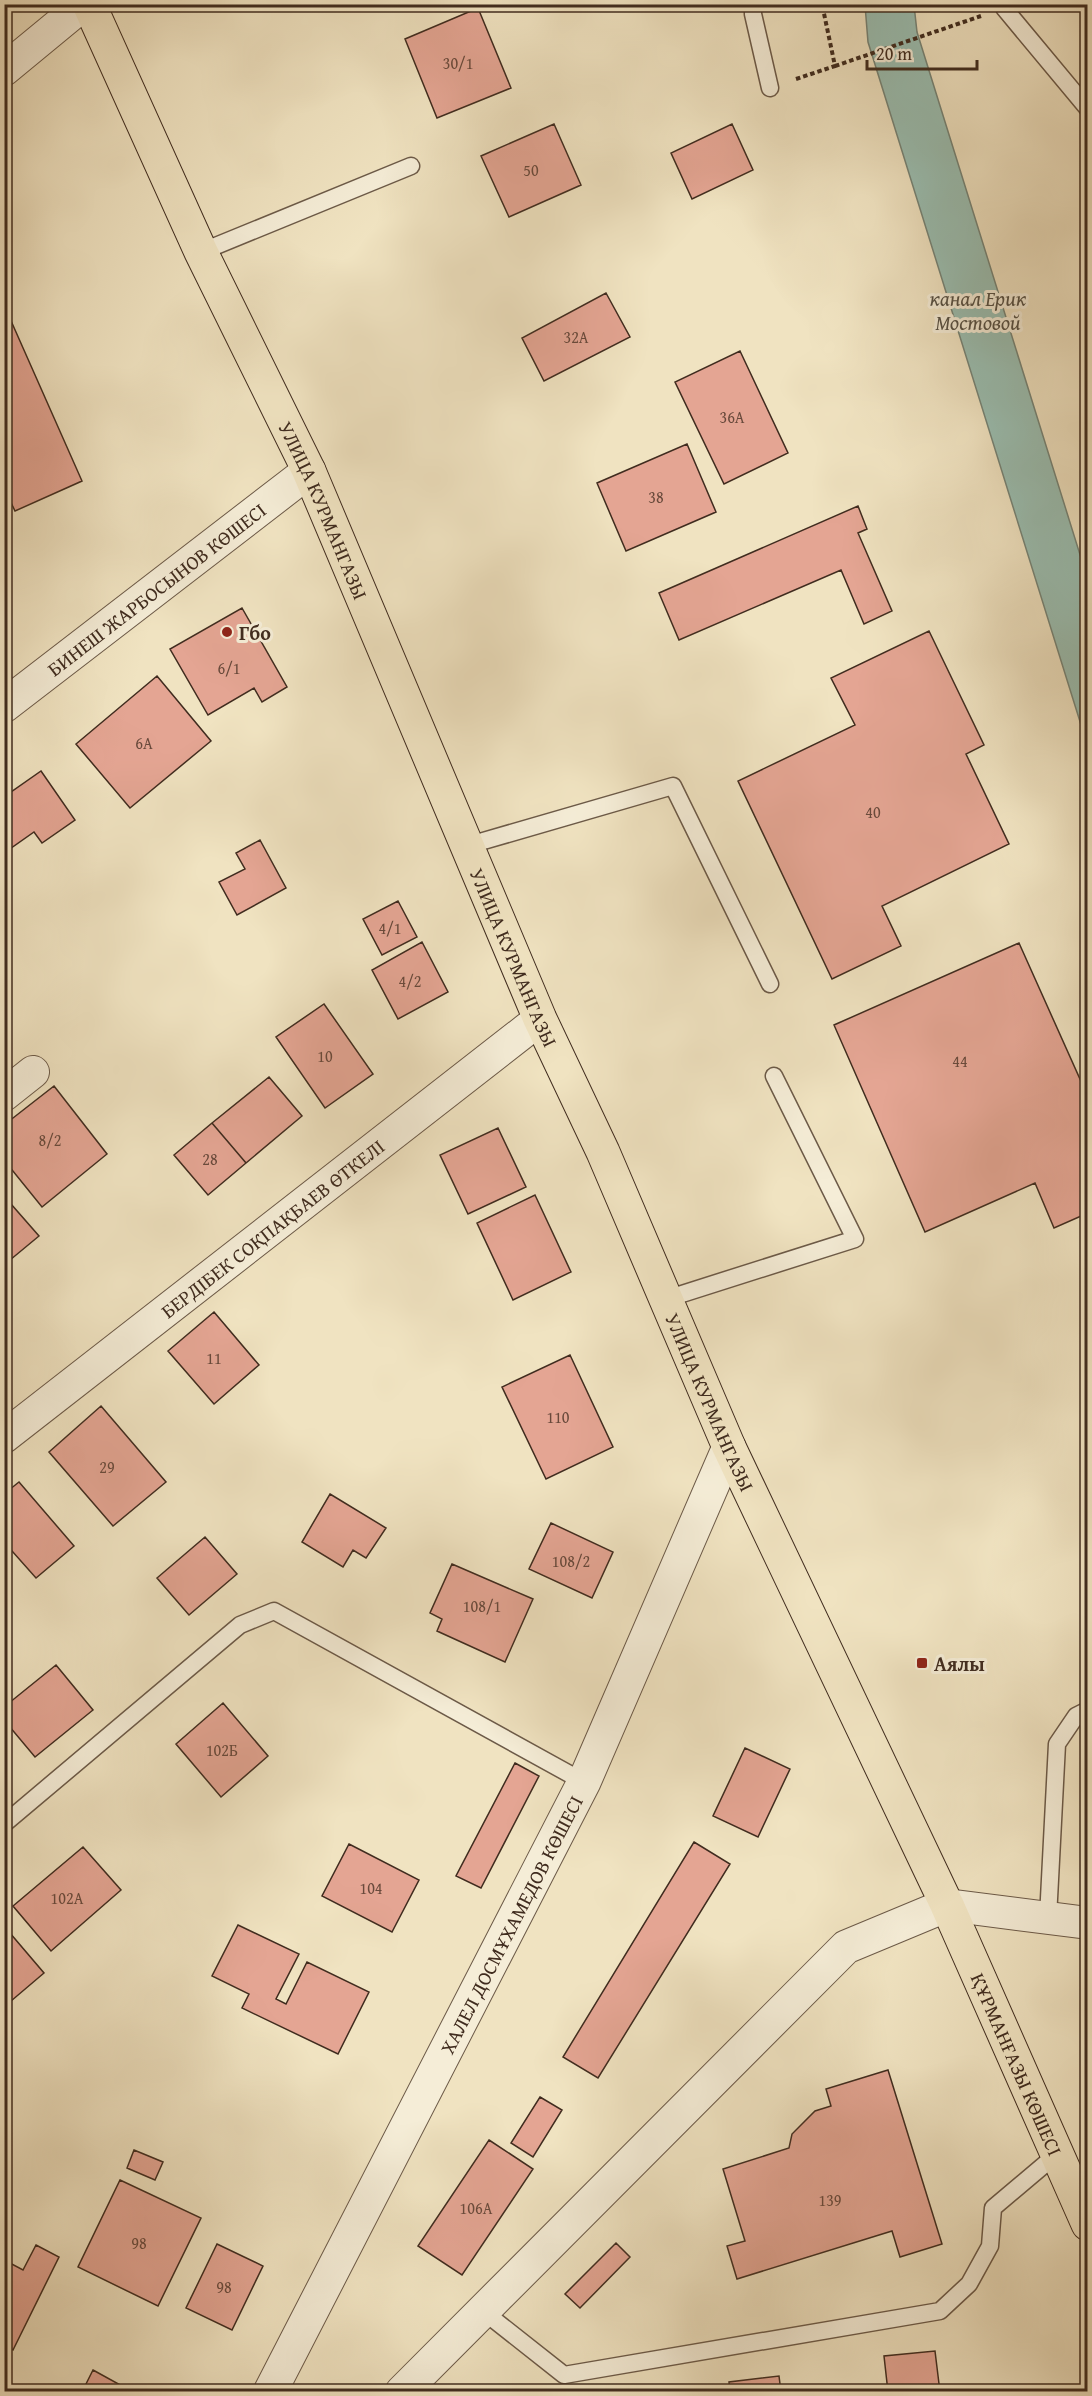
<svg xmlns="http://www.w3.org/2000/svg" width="1092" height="2396" font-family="'Gentium Book Plus',serif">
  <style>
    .water { fill: #9abeb1; stroke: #768477; stroke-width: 1.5 }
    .building { fill: #e4a593; stroke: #402c1f; stroke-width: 1.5 }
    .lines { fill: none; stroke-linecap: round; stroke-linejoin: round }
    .service-casing { stroke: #6c5a48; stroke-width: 19 }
    .minor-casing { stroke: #6c5a48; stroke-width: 34 }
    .tertiary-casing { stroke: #6c5a48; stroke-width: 35 }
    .primary-casing { stroke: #402c1f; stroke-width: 35 }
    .path { stroke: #402c1f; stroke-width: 4; stroke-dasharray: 4.5 3; stroke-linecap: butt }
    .service { stroke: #f5edd7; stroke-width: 16 }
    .minor { stroke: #f5edd7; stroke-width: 32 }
    .tertiary { stroke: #f5edd7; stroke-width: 33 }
    .primary { stroke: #f0e3c1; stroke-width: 33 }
    .poi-dot { fill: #8f2418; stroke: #f5edd7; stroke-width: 2 }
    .labels { text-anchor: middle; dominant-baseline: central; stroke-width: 6; stroke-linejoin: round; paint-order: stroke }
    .number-label { font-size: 16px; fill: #694a3c }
    .street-label { font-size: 20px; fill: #402c1f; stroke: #f5edd7 }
    .poi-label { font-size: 20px; font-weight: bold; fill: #402c1f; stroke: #f5edd7; text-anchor: start }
    .water-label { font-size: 21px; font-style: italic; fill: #565044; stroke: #f5edd7 }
  </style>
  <rect width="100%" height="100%" fill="#f0e3c1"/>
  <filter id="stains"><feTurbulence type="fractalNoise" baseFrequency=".00333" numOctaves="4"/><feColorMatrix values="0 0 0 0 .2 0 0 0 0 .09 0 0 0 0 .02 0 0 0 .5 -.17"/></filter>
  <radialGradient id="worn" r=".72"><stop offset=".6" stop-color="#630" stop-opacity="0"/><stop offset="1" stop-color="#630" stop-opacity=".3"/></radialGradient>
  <!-- water -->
  <path class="water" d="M865 5H914L917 32 1087 577V744L868 42Z"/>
  <!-- building -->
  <path class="building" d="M478 8 511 88 437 118 405 39Z
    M554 124 581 185 509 217 481 156Z
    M732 124 753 170 692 199 671 153Z
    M606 293 630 337 544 381 522 338Z
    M4 305 82 481 15 511 4 488Z
    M740 351 788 453 724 484 675 382Z
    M687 444 716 512 626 551 597 483Z
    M858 506 867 529 858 533 892 611 864 624 841 570 679 640 659 593Z
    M242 608 287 687 262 702 254 688 208 715 170 649Z
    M929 631 984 745 966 754 1009 844 882 906 901 946 832 979 738 781 855 725 831 678Z
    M157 676 211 741 130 808 76 744Z
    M41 771 75 820 42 843 34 832 4 853V797Z
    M260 840 286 888 237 915 219 882 245 869 236 853Z
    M398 901 417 937 382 955 363 919Z
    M422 942 448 992 398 1019 372 970Z
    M1019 943 1088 1097V1213L1054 1228 1035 1183 925 1232 834 1025Z
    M324 1004 373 1074 325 1108 276 1037Z
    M269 1077 302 1116 246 1163 212 1123Z
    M54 1086 107 1154 42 1207 4 1160V1125Z
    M212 1123 246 1163 208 1195 174 1155Z
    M498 1128 526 1187 468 1214 440 1155Z
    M535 1195 571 1272 513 1300 477 1223Z
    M4 1196 39 1236 4 1265Z
    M214 1312 259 1365 214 1404 168 1351Z
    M570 1355 613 1447 546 1479 502 1387Z
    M101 1406 166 1482 113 1526 49 1452Z
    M19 1482 74 1546 36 1578 4 1542V1494Z
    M330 1494 386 1528 366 1558 353 1550 343 1567 302 1542Z
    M551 1523 613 1552 592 1598 529 1569Z
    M205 1537 237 1574 189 1615 157 1578Z
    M452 1564 533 1599 505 1662 437 1631 442 1619 430 1613Z
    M56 1665 93 1710 35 1757 4 1720V1707Z
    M223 1703 268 1756 221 1797 176 1744Z
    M745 1748 790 1769 758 1837 713 1816Z
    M515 1763 539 1776 481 1888 456 1876Z
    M694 1842 730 1864 598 2078 563 2057Z
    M349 1844 419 1880 392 1932 322 1896Z
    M83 1847 121 1890 51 1951 13 1906Z
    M238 1925 299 1954 276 1999 286 2004 307 1962 369 1992 338 2054 242 2008 249 1994 212 1976Z
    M4 1926 44 1973 4 2007Z
    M888 2070 942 2244 900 2257 892 2231 737 2279 727 2246 745 2241 723 2169 789 2148 792 2134 815 2111 831 2106 826 2089Z
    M540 2097 562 2110 533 2157 511 2143Z
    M489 2140 533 2169 462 2275 418 2246Z
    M134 2150 163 2162 155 2180 127 2168Z
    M120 2180 201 2218 158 2306 78 2267Z
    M616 2243 630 2257 580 2308 565 2294Z
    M217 2244 263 2266 232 2330 186 2308Z
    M36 2245 59 2257 13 2350 4 2345V2275L10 2263 23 2270Z
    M935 2351 940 2392H888L884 2356Z
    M93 2370 124 2387 121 2392H82Z
    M779 2376 781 2392H730L729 2382Z"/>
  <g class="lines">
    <!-- service casing -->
    <g class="service-casing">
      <path id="service" d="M753 4V14L770 88
        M1004 8 1088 109
        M201 252 411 166
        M466 846 673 786 770 984
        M666 1299 855 1239 774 1076
        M4 1824 240 1625 274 1611 584 1782
        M1048 1918 1057 1744 1076 1716 1088 1710
        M483 2311 564 2375 940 2311 969 2284 990 2246 993 2208 1057 2154"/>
    </g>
    <!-- minor casing -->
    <g class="minor-casing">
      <g id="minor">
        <path d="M4 70 84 4"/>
        <path d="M4 1095 33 1072"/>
        <path id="s1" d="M4 1437 540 1019"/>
        <path d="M947 1905 1088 1923"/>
      </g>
    </g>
    <!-- tertiary casing -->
    <g class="tertiary-casing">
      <g id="tertiary">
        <path id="s2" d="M4 706 309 471"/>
        <path id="s3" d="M270 2392 584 1782 729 1447"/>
        <path d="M402 2392 846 1947 947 1905"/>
      </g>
    </g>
    <!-- primary casing -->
    <g class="primary-casing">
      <g id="primary">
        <path id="s4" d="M89 4 201 252 309 471 540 1019 603 1152 729 1447 947 1905 1088 2224"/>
      </g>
    </g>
    <!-- path -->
    <path class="path" d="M835 66 981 16
      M796 79 835 66 822 4"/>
    <!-- service -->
    <use href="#service" class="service"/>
    <!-- minor -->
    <use href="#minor" class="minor"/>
    <!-- tertiary -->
    <use href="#tertiary" class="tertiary"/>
    <!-- primary -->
    <use href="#primary" class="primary"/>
  </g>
  <!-- markers -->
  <g class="poi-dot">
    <circle cx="227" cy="632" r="6"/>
    <rect x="916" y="1657" width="12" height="12" rx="3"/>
  </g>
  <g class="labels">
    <!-- number labels -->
    <g class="number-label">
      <text x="458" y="63">30/1</text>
      <text x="531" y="170">50</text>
      <text x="576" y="337">32А</text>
      <text x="732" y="417">36А</text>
      <text x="656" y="497">38</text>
      <text x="229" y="668">6/1</text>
      <text x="144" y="743">6А</text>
      <text x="873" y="812">40</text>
      <text x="390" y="928">4/1</text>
      <text x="410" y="981">4/2</text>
      <text x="325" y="1056">10</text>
      <text x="960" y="1061">44</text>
      <text x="50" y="1140">8/2</text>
      <text x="210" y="1159">28</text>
      <text x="214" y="1358">11</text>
      <text x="558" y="1417">110</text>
      <text x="107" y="1467">29</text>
      <text x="571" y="1561">108/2</text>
      <text x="482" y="1606">108/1</text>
      <text x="222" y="1750">102Б</text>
      <text x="371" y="1888">104</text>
      <text x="67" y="1898">102А</text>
      <text x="830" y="2200">139</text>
      <text x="476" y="2208">106А</text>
      <text x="139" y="2243">98</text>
      <text x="224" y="2287">98</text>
    </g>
    <!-- street labels -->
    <g class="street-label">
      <text stroke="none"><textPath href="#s4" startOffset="558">УЛИЦА КУРМАНГАЗЫ</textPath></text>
      <text stroke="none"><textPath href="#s2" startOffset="192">БИНЕШ ЖАРБОСЫНОВ КӨШЕСІ</textPath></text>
      <text stroke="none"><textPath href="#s4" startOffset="1044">УЛИЦА КУРМАНГАЗЫ</textPath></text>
      <text stroke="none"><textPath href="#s1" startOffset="340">БЕРДІБЕК СОҚПАҚБАЕВ ӨТКЕЛІ</textPath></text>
      <text stroke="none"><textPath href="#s4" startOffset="1530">УЛИЦА КУРМАНГАЗЫ</textPath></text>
      <text stroke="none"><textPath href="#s3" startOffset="526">ХАЛЕЛ ДОСМҰХАМЕДОВ КӨШЕСІ</textPath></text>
      <text stroke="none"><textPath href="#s4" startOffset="2260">ҚҰРМАНҒАЗЫ КӨШЕСІ</textPath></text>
    </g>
    <!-- poi labels -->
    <g class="poi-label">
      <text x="239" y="632">Гбо</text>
      <text x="934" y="1663">Аялы</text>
    </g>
    <!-- water labels -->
    <g class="water-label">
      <text x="978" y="298">канал Ерик<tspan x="978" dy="24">Мостовой</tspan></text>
    </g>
  </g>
  <!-- margin -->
  <rect width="1092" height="2396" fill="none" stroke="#f0e3c1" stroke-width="24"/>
  <rect x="6" y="6" width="1080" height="2384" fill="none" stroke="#402c1f" stroke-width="3"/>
  <rect x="12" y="12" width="1068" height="2372" fill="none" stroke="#402c1f" stroke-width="1.5"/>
  <!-- scale -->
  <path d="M867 60v9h110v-9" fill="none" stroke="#402c1f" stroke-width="3"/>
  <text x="876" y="60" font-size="18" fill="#402c1f" stroke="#f5edd7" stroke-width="4.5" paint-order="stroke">20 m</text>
  <rect width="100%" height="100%" filter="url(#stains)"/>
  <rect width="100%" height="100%" fill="url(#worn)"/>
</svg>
